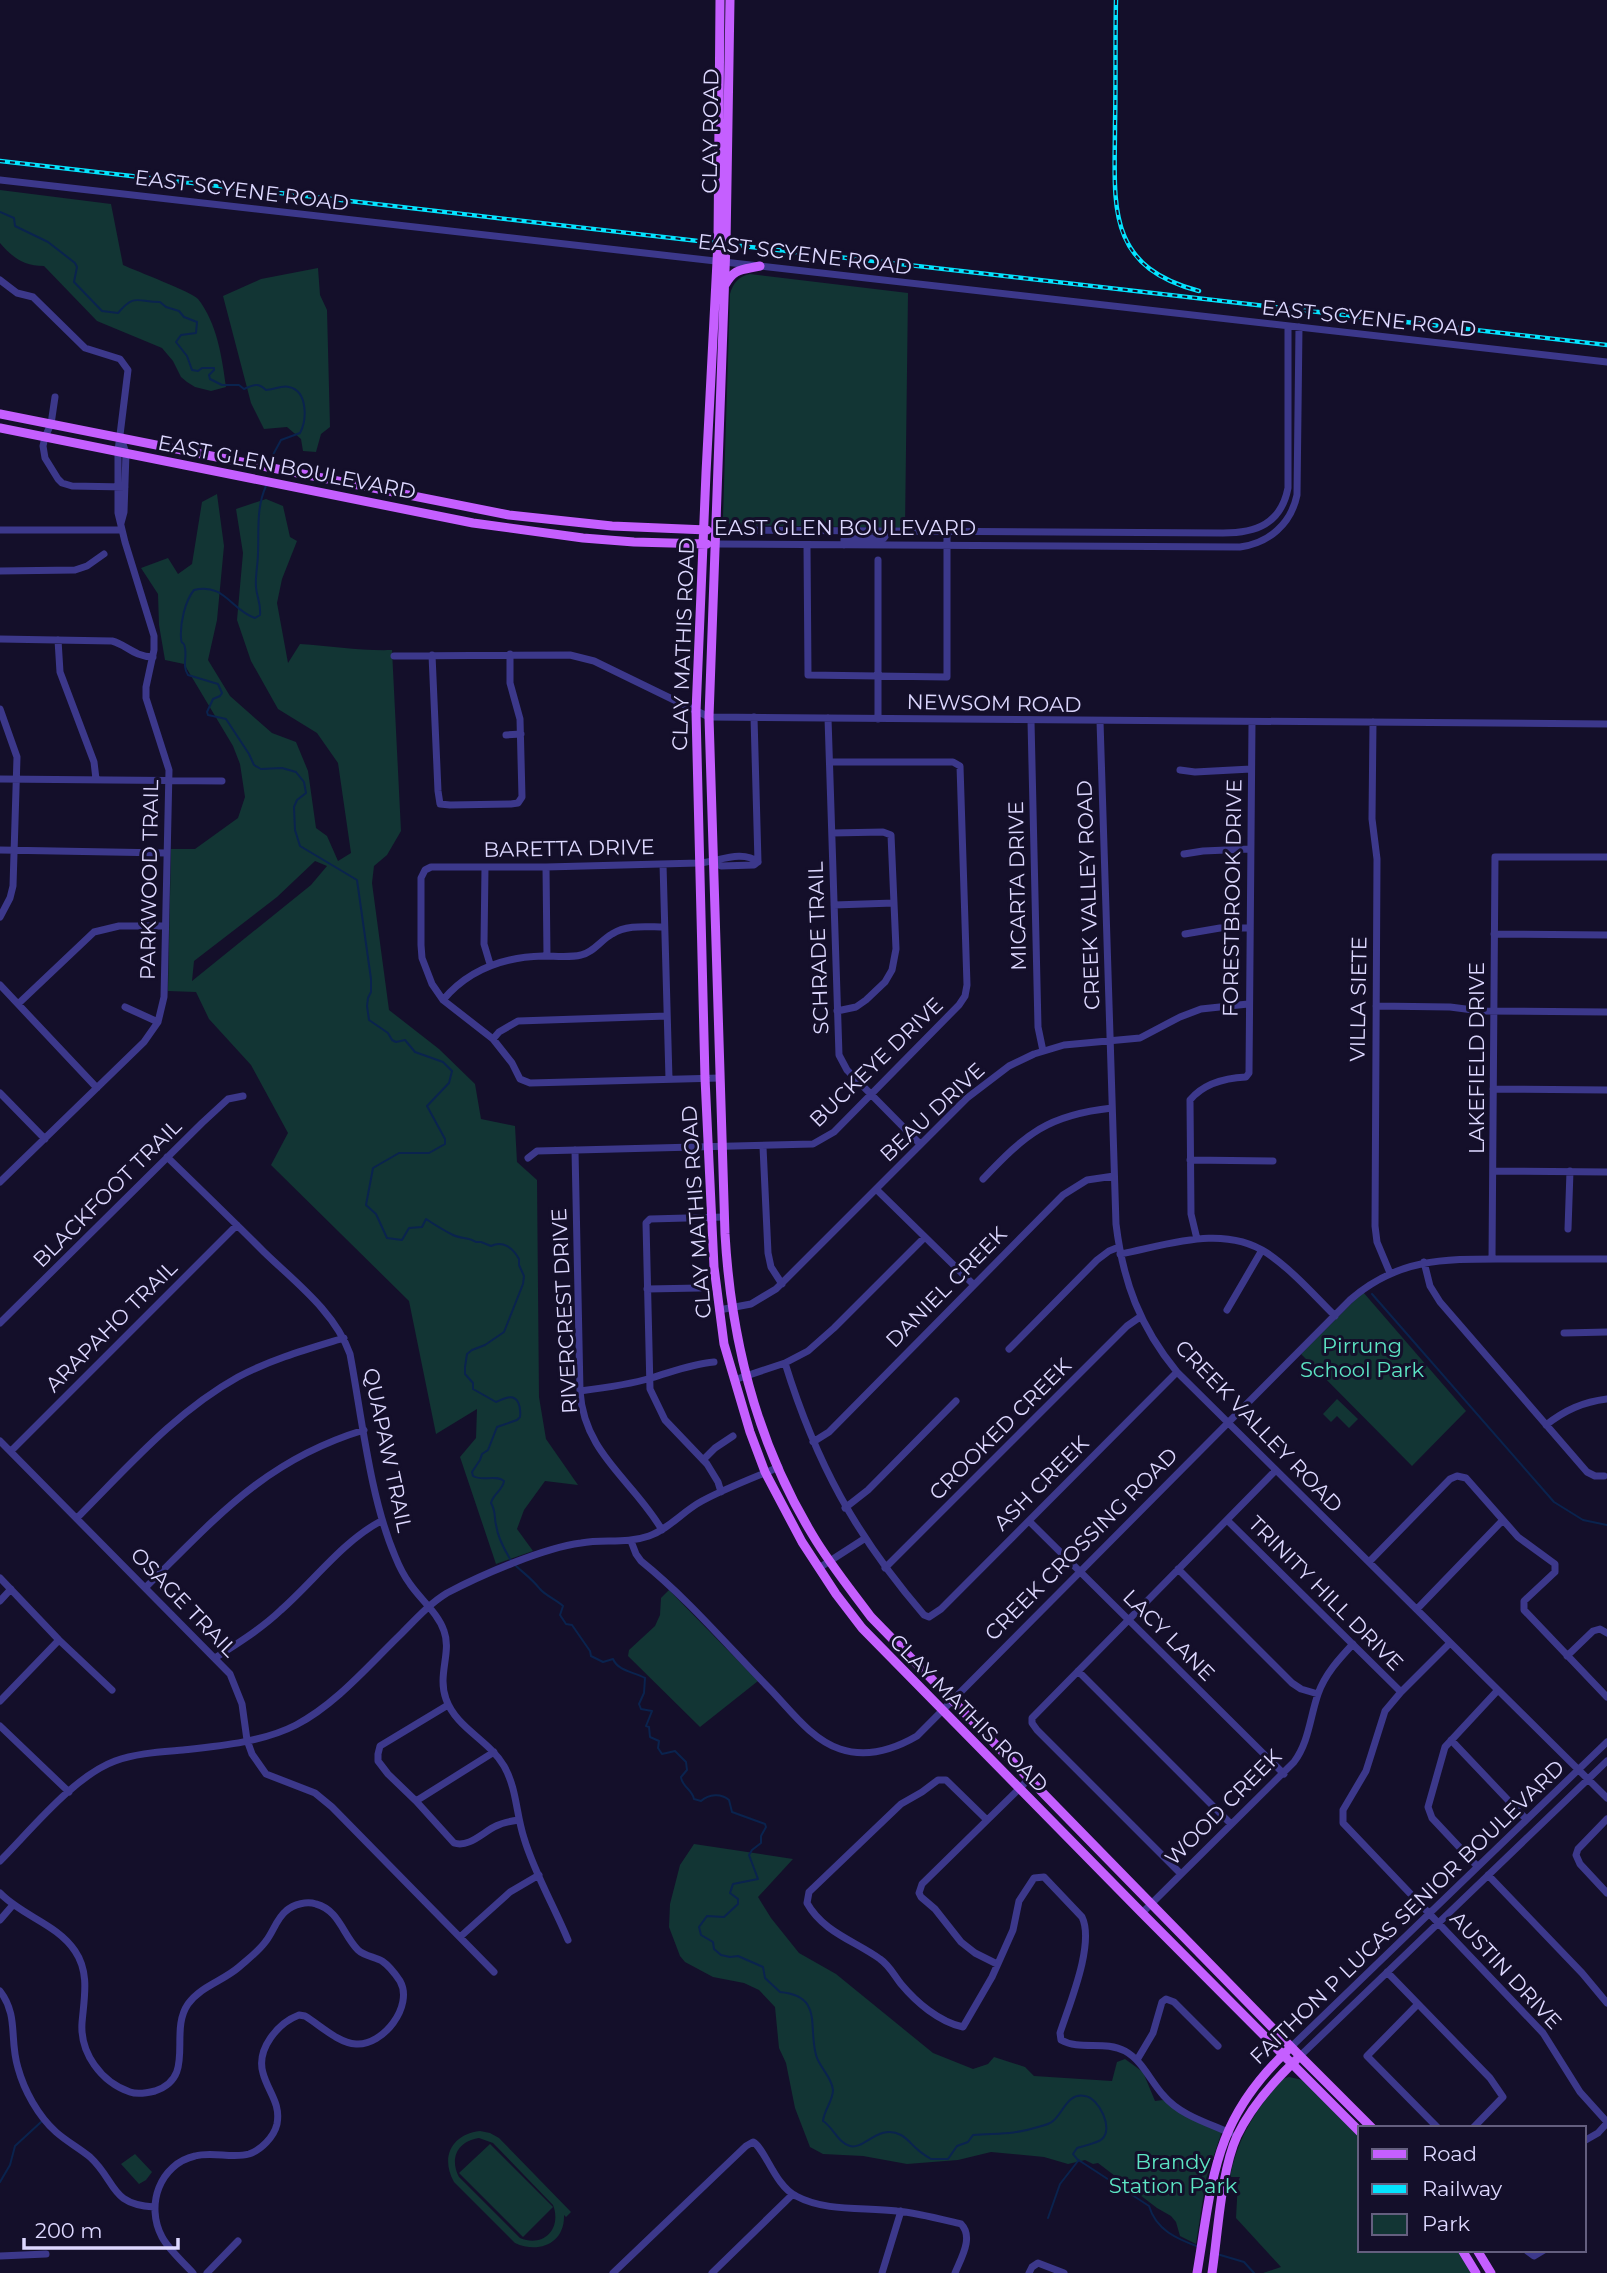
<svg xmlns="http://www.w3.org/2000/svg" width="1607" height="2273" font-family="Montserrat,sans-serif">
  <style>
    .green { fill: #123534; fill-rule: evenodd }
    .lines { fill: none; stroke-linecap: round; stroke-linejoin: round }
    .stream { stroke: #0a234e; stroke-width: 2 }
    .minor { stroke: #3c388b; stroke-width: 7 }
    .major { stroke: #c55fff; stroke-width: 9 }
    .rail-casing { stroke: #04e4ff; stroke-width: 4.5 }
    .rail { stroke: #140f2a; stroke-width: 2; stroke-dasharray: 5; stroke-linecap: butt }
    .labels { text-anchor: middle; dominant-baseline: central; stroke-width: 6; stroke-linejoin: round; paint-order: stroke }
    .street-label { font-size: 21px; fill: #ddd8ff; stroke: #140f2a }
    .park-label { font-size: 21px; fill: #5de6c5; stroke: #140f2a }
  </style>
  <rect width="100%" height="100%" fill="#140f2a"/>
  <!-- green -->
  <path class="green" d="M0 190 111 204 123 265C136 271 192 292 198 299 217 323 222 357 226 387L211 391 195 387 187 382 181 377 173 361 162 348 97 321 44 266C24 266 13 258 0 243Z
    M318 268 320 295 327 310 330 427 321 434 316 452 303 451 301 439 287 427 264 429 251 403 223 296 261 279Z
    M750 274 908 293 905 528 732 525 726 522 723 517 730 294C733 283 739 276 750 274Z
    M217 494 224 546 217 620 208 660 230 696 272 733 296 742 308 771 316 828 327 836 338 861 351 853 338 763 317 733 278 709 251 661 237 620 243 553 236 509 266 499 283 506 290 537 297 541 282 579 277 603 288 663 300 644C331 646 361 651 392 650L401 831 387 855 374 866 372 883 389 1010 439 1049 475 1084 481 1119 515 1126 517 1162 537 1180 539 1397 546 1439 578 1485 545 1481 524 1510 517 1529 533 1551 496 1564 460 1457 476 1438 477 1409 436 1434 409 1301 271 1165 288 1133 251 1065 209 1019 196 992 168 991 171 849H195L238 818 245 797 240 764 233 746 184 664 165 660 159 625 158 594 141 568 168 558 178 574 192 564 202 502ZM315 861 327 866 311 885 192 981 194 961 277 897Z
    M1363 1292 1466 1411 1412 1466 1301 1354Z
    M1337 1399 1358 1419 1349 1428 1337 1416 1331 1422 1323 1414Z
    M669 1590 758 1681 700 1727 628 1656 629 1650 655 1626 660 1615 661 1598Z
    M694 1844 793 1859 758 1897 771 1918 799 1953 836 1974 933 2053 973 2069 988 2064 994 2057 1025 2067 1034 2076 1112 2081 1117 2062 1125 2059 1143 2072 1155 2101 1163 2100 1222 2131 1206 2179 1196 2244 1180 2236 1176 2222 1171 2216 1157 2208 1098 2163 1093 2164 1085 2160 1068 2164 1044 2157 991 2152 958 2160 907 2164 863 2156 823 2154 810 2147 795 2108 786 2063 779 2048 775 2007 759 1990 744 1983 713 1977 685 1962 680 1956 669 1927 670 1904 680 1865Z
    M1289 2077 1303 2080 1360 2136V2250H1459L1473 2273H1263L1281 2267 1236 2218 1238 2181 1240 2177H1230C1239 2134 1255 2112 1282 2079Z
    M480 2131 490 2133 499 2138 571 2212 566 2217 564 2215C565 2244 538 2254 515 2243L454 2182C440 2157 452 2134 480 2131ZM479 2138 493 2143 553 2205C562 2228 544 2248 520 2238L459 2177C449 2158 458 2141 479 2138Z
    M490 2144 553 2207 523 2237 459 2173Z
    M135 2154 152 2172 146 2180 139 2184 121 2164Z"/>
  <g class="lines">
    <!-- stream -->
    <path class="stream" d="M0 212 14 218 15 226 48 242 75 263 77 267 74 282 102 311 118 313C135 293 137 302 160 302L166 307 179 311 184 317 197 322 196 333 181 335 176 342 187 356 192 370 198 371 202 368H214V370L209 375 210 379 222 385H239L244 389C253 385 258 382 266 390 273 390 282 385 289 387 308 391 307 420 300 433L281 440 268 464
      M266 486C256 508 259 531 258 553 258 564 255 577 256 587 257 599 261 602 260 615L255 618C232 611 224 582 194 590 185 601 180 623 181 638 182 648 183 638 185 648 187 659 182 665 188 675L218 684 222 693 220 696 213 699 207 712 208 715 226 719 249 754 254 765 261 769 282 768 296 772 304 782 306 793 297 800 294 807 295 830 300 846 357 880 371 979V992L368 998 367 1006 369 1020 388 1033 392 1040 396 1042 405 1040 415 1052 443 1062 452 1071 449 1083 427 1106 445 1139V1144L429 1153H399L373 1168 366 1205 376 1214 387 1238 402 1240 409 1228 422 1227 426 1219C435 1225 443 1230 453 1235 461 1239 469 1237 476 1242H481L491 1246C503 1240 513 1248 519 1259V1265L524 1276 523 1284 504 1332 485 1345 472 1350 467 1354 465 1367V1374L473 1383V1389L496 1402C499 1401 502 1399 506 1398 519 1394 521 1408 520 1417L517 1420 497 1427 488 1450 482 1454 480 1460 472 1472 473 1476C483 1482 495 1474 504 1481 503 1490 493 1494 491 1503 496 1511 494 1517 496 1525 498 1539 505 1551 512 1562
      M1372 1294 1554 1502 1583 1520 1607 1525
      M516 1566C526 1575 532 1579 540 1589 546 1596 557 1600 563 1606L560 1615 566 1624 572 1625 590 1651 591 1656 603 1662 613 1659C618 1671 634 1672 645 1678L644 1693 639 1704 641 1709 652 1711 646 1726 649 1727 650 1737 659 1741 658 1748 662 1754 675 1751 686 1762 687 1770 681 1777C682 1787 692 1789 694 1799L701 1801C709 1794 721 1793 729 1800L732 1812 765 1824 766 1827 761 1836V1843L752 1850 749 1855 758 1879 733 1884 730 1893 738 1899V1904L724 1917 707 1916 699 1927 701 1935 713 1942 714 1949 721 1955 730 1957 738 1956 763 1967 765 1978 780 1992C823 1996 808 2025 816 2055 819 2067 832 2077 833 2090 833 2101 824 2110 823 2121 833 2127 838 2143 850 2146 864 2150 879 2123 901 2135 907 2138 912 2145 917 2149 921 2153 926 2156 931 2159H948L957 2146 968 2142 973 2135C998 2133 1013 2135 1038 2127 1042 2126 1050 2124 1053 2121 1063 2113 1068 2092 1085 2096 1099 2098 1114 2129 1102 2139 1098 2143 1083 2146 1077 2148L1073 2154 1077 2159 1149 2206C1156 2230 1177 2239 1199 2247
      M0 2182 10 2165 15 2146 41 2122
      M1048 2218 1060 2184 1078 2161
      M1217 2254 1244 2262 1254 2273"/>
    <!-- minor -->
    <path class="minor" d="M0 180 1607 362
      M0 280 17 293 33 297 85 348 120 359 128 370 118 451V513L125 542 154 636V650L146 687V698L169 770 164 997 158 1022 144 1042 0 1182
      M55 397 51 424 45 437 43 446 45 458 58 479 62 483 72 486 125 487
      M121 438 126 453 124 512 121 523
      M0 530H122
      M716 530 1223 533C1256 533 1281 524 1288 488V326
      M716 544 1240 547C1269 543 1291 524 1297 495L1299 327
      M807 545 808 675 947 677V532
      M844 545V539L884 538 888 532
      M0 571 75 570 87 566 104 554
      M0 639 112 641C127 645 133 656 153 657
      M58 640 60 672 94 762 96 779
      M432 655 438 791 440 804 450 805 511 804 518 803 522 797 520 719 510 683V654
      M394 656 570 655 594 661 709 717 1607 724
      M0 709 17 757 13 886 10 898 0 917
      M754 717 758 862
      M828 718 839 1055 847 1070 920 1144
      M878 719V560
      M1031 721 1038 1027 1043 1051
      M1100 721 1116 1224C1123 1282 1140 1327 1177 1372L1607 1798
      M1373 722 1372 819 1377 859 1375 1226 1377 1242 1390 1273
      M506 735 521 734
      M1180 770 1195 772 1251 769
      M0 779 222 781
      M832 833 883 832 891 835 896 949 892 970 885 982 866 1000 856 1007 837 1011
      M0 850 166 853
      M1184 854 1203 851 1250 849
      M714 862 721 866 754 865 758 862
      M663 864 669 1079
      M485 867 484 944 490 964
      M546 867 547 956
      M834 905 894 903
      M1185 934 1220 928H1250
      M1494 934 1607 935
      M0 985 97 1088
      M443 1000C469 969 503 957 543 956 555 956 569 958 581 955 593 953 601 940 612 934 627 924 647 927 664 927
      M18 1004 94 932 119 926H165
      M1376 1006 1450 1007 1481 1011 1607 1012
      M125 1007 158 1022
      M493 1039 499 1032 518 1021 667 1016
      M720 1078 530 1083 520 1079 512 1063 493 1039 443 1000 432 984 422 958 421 945V878L425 870 431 867H546L699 863C717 862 742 849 758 862
      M1493 1089 1607 1090
      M0 1093 45 1139
      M763 1147 768 1253 771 1267 782 1284
      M575 1150 580 1391C584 1454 633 1480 662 1530
      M167 1157C200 1189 232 1220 264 1252 295 1282 335 1312 350 1354 362 1418 370 1497 395 1556 399 1566 404 1576 410 1584 421 1600 438 1613 444 1631 452 1652 437 1675 446 1699 456 1728 489 1740 504 1766 517 1789 516 1814 524 1838 534 1872 554 1906 568 1940
      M528 1158 537 1151 813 1144 834 1132 959 1005 965 996 967 985 960 766 953 762H831
      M1190 1160 1273 1161
      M1493 1171 1607 1172
      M983 1179C1026 1134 1047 1115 1112 1108
      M876 1189 973 1284
      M1568 1229 1570 1171
      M1197 1239 1191 1214 1190 1100C1204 1083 1225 1078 1246 1077L1249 1073 1252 722
      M1120 1254C1168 1245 1223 1224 1267 1253 1292 1270 1314 1295 1335 1316
      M1492 1259 1495 857H1607
      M1424 1262 1430 1286 1440 1302 1587 1472 1595 1476H1604
      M647 1289 700 1288
      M719 1310 751 1304 776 1289 967 1098 1009 1066 1034 1054 1064 1045 1140 1038 1180 1017 1201 1009 1248 1004
      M1227 1310 1262 1250
      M0 1323 202 1123 228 1099 243 1096
      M1564 1333 1607 1332
      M1009 1349 1097 1260 1109 1251 1119 1247
      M785 1363C816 1463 856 1536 924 1615L929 1617 941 1609 1177 1372
      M734 1380 785 1363 808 1351 834 1328 925 1237
      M580 1391C604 1388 628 1385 651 1378 672 1372 691 1364 714 1362
      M1546 1425C1565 1410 1583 1402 1607 1399
      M0 1441 230 1674 242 1704 247 1740 252 1754 266 1774 315 1793 332 1807 494 1972
      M813 1442 829 1432 1063 1195 1087 1180 1114 1176
      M11 1451 237 1225
      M703 1460 715 1448 733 1436
      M721 1492 718 1482 707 1464 665 1420 650 1389 646 1223 650 1219 724 1217
      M845 1508 868 1490 956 1401
      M77 1518C127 1468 175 1412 238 1377 272 1359 308 1349 344 1338
      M1227 1520 1401 1692
      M1029 1521 1284 1774
      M631 1541 636 1554 641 1561C687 1598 726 1644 767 1686 789 1708 810 1739 840 1749 867 1758 893 1750 917 1736L1350 1300C1399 1257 1447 1259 1509 1259 1542 1259 1574 1259 1607 1259
      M1369 1562 1450 1479 1457 1476 1466 1478 1518 1537 1555 1564V1572L1524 1601V1610L1607 1697
      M819 1568 864 1539
      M885 1568 1127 1326 1140 1317
      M1178 1569 1292 1683 1301 1689 1318 1694
      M0 1578 59 1640 112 1690
      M146 1587C216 1518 265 1460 364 1430
      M0 1601 11 1589
      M1417 1609 1502 1521
      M1450 1643 1401 1692 1385 1711 1366 1771 1343 1810V1823L1543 2033 1580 2092 1607 2122
      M1567 1656 1593 1631 1600 1629 1607 1633
      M215 1658C238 1643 261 1629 281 1610 314 1581 342 1542 381 1521
      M1078 1671 1231 1824
      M0 1701 59 1640
      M448 1705 380 1746 378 1754V1761L388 1774 416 1801 454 1843C469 1848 483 1832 496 1826 504 1822 511 1821 519 1820
      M0 1726 69 1792
      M1451 1740 1526 1819
      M416 1801 494 1752
      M986 1819 946 1780H938L922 1792 901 1804 809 1892 807 1903C823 1932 855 1941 880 1959 889 1965 894 1975 901 1984 916 2002 939 2022 963 2027L992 1977 1013 1930 1019 1901 1034 1878 1044 1877 1082 1917C1095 1944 1069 2005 1060 2033L1061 2040C1080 2051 1105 2040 1125 2051 1143 2061 1150 2081 1164 2096 1180 2115 1208 2123 1230 2133
      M1607 1819 1578 1849 1576 1855 1580 1864 1607 1893
      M0 1861C31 1830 74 1776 115 1761 137 1753 160 1752 183 1750 220 1746 263 1742 296 1725 336 1704 368 1666 400 1635 415 1620 429 1604 447 1593 481 1575 543 1548 581 1543 604 1539 626 1544 649 1536 669 1529 683 1511 702 1501 726 1488 753 1478 779 1467
      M1477 1866 1432 1818 1428 1807 1445 1747 1498 1690
      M1181 1874 1037 1730 1032 1723V1718L1276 1470
      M1488 1875 1582 1973 1607 2003
      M0 1893C22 1916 57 1924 75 1951 90 1973 84 1998 82 2023 80 2053 101 2082 130 2092 138 2095 147 2093 155 2091 197 2077 168 2033 188 2004 201 1986 223 1981 239 1967 248 1959 259 1951 266 1941 273 1932 277 1918 286 1911 294 1904 307 1901 316 1904 339 1910 343 1935 358 1950 364 1956 375 1957 382 1961 388 1965 396 1975 400 1981 414 2006 383 2046 356 2044 338 2043 320 2025 305 2016L299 2015C278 2023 256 2049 263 2073 268 2092 281 2103 277 2124 274 2137 261 2150 249 2154 232 2159 213 2151 195 2156 160 2164 145 2205 162 2237 169 2250 183 2262 193 2273
      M1142 1913 1294 1762C1309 1742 1310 1717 1318 1694 1325 1674 1339 1659 1353 1644
      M0 1920 12 1906
      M460 1937 510 1892 539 1875
      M997 1964 975 1953 961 1942 935 1909 921 1897 919 1893 922 1884 1029 1779
      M1387 1972 1490 2078 1503 2097 1473 2128
      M0 1991C19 2016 9 2039 18 2068 24 2090 38 2116 56 2132 66 2141 79 2148 90 2157 117 2182 109 2204 154 2207
      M1418 2004 1367 2056 1438 2128
      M1291 2047 1607 1742
      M1300 2056 1607 1761
      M1137 2060 1153 2033 1162 2002 1166 1999 1174 2002 1218 2046
      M1584 2141 1598 2133 1607 2123
      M1526 2250 1534 2256 1544 2250
      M0 2256 46 2254
      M207 2273 238 2241
      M613 2273 746 2146 753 2142C765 2148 775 2186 796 2196 826 2212 863 2207 897 2211 918 2213 940 2219 961 2224 974 2237 961 2258 955 2273
      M712 2273 792 2195
      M882 2273 901 2211
      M1029 2273 1032 2267 1038 2263 1064 2273"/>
    <!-- major -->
    <path class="major" d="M720 0 718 242 706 473 696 712 705 1078 714 1267 724 1344 750 1432 765 1472 802 1542 836 1594 862 1628 1142 1913 1360 2132
      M730 0 726 243 709 717 725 1234C731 1338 757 1443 812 1534 829 1563 851 1590 871 1617L1296 2052 1372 2128
      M725 285C734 268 742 270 760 266
      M0 414 509 515 612 526 707 530
      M0 428 473 523 583 538 634 542 707 544
      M1462 2250 1476 2273
      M1477 2250 1491 2273
      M1197 2273C1213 2178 1213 2121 1287 2051
      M1212 2273C1218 2233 1221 2171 1237 2136 1251 2107 1273 2082 1296 2060"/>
    <!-- rail casing -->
    <g class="rail-casing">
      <path id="rail" d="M1116 0C1115 41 1116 83 1115 124 1115 204 1104 266 1199 291
        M0 161 1607 345"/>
    </g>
    <!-- rail -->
    <use href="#rail" class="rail"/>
  </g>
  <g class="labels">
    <!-- street labels -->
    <g class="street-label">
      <text transform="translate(710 131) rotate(-89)">CLAY ROAD</text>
      <text transform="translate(242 190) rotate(7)">EAST SCYENE ROAD</text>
      <text transform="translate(805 254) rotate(7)">EAST SCYENE ROAD</text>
      <text transform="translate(1369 318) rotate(6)">EAST SCYENE ROAD</text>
      <text transform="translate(287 467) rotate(11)">EAST GLEN BOULEVARD</text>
      <text x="845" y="527">EAST GLEN BOULEVARD</text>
      <text transform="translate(683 644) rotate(-88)">CLAY MATHIS ROAD</text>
      <text transform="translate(994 703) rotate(1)">NEWSOM ROAD</text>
      <text transform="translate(569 848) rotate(-1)">BARETTA DRIVE</text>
      <text transform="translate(149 880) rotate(-89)">PARKWOOD TRAIL</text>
      <text transform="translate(1017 886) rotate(-91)">MICARTA DRIVE</text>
      <text transform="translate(1088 895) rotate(-92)">CREEK VALLEY ROAD</text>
      <text transform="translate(1232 898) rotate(-89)">FORESTBROOK DRIVE</text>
      <text transform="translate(818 948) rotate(-92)">SCHRADE TRAIL</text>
      <text transform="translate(1358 999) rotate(-89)">VILLA SIETE</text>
      <text transform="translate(1476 1058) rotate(-90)">LAKEFIELD DRIVE</text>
      <text transform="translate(876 1062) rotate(-44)">BUCKEYE DRIVE</text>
      <text transform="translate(932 1112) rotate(-43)">BEAU DRIVE</text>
      <text transform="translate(107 1193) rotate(-45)">BLACKFOOT TRAIL</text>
      <text transform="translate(696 1212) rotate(-94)">CLAY MATHIS ROAD</text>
      <text transform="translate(946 1287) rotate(-45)">DANIEL CREEK</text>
      <text transform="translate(564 1311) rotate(-93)">RIVERCREST DRIVE</text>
      <text transform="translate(111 1326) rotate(-45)">ARAPAHO TRAIL</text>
      <text transform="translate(1259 1426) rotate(46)">CREEK VALLEY ROAD</text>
      <text transform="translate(1000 1429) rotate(-45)">CROOKED CREEK</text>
      <text transform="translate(388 1450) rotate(78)">QUAPAW TRAIL</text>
      <text transform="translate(1041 1483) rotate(-45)">ASH CREEK</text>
      <text transform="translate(1081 1544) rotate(-45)">CREEK CROSSING ROAD</text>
      <text transform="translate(1326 1593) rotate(45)">TRINITY HILL DRIVE</text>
      <text transform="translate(184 1602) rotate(46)">OSAGE TRAIL</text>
      <text transform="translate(1169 1635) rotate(45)">LACY LANE</text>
      <text transform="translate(969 1713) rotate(45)">CLAY MATHIS ROAD</text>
      <text transform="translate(1223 1807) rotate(-45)">WOOD CREEK</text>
      <text transform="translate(1407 1912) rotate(-44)">FAITHON P LUCAS SENIOR BOULEVARD</text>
      <text transform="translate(1506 1970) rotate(47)">AUSTIN DRIVE</text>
    </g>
    <!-- park labels -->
    <g class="park-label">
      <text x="1362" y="1345">Pirrung<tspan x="1362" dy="24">School Park</tspan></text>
      <text x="1173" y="2161">Brandy<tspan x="1173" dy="24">Station Park</tspan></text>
    </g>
  </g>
  <!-- legend -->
  <rect x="1358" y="2126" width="228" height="126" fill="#140f2a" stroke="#645f7f" stroke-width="2"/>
  <rect x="1372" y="2149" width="35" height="10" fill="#c55fff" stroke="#645f7f" stroke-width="2"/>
  <text x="1422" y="2161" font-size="21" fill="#ddd8ff">Road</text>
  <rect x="1372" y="2184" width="35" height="10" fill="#04e4ff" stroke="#645f7f" stroke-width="2"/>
  <text x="1422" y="2196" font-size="21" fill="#ddd8ff">Railway</text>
  <rect x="1372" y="2214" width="35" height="21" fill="#123534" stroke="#645f7f" stroke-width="2"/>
  <text x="1422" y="2231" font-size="21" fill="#ddd8ff">Park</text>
  <!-- scale -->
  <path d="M24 2238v10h154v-10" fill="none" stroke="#ddd8ff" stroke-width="3.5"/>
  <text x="35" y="2238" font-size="21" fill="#ddd8ff" stroke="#140f2a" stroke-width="5" paint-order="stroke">200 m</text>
</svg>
